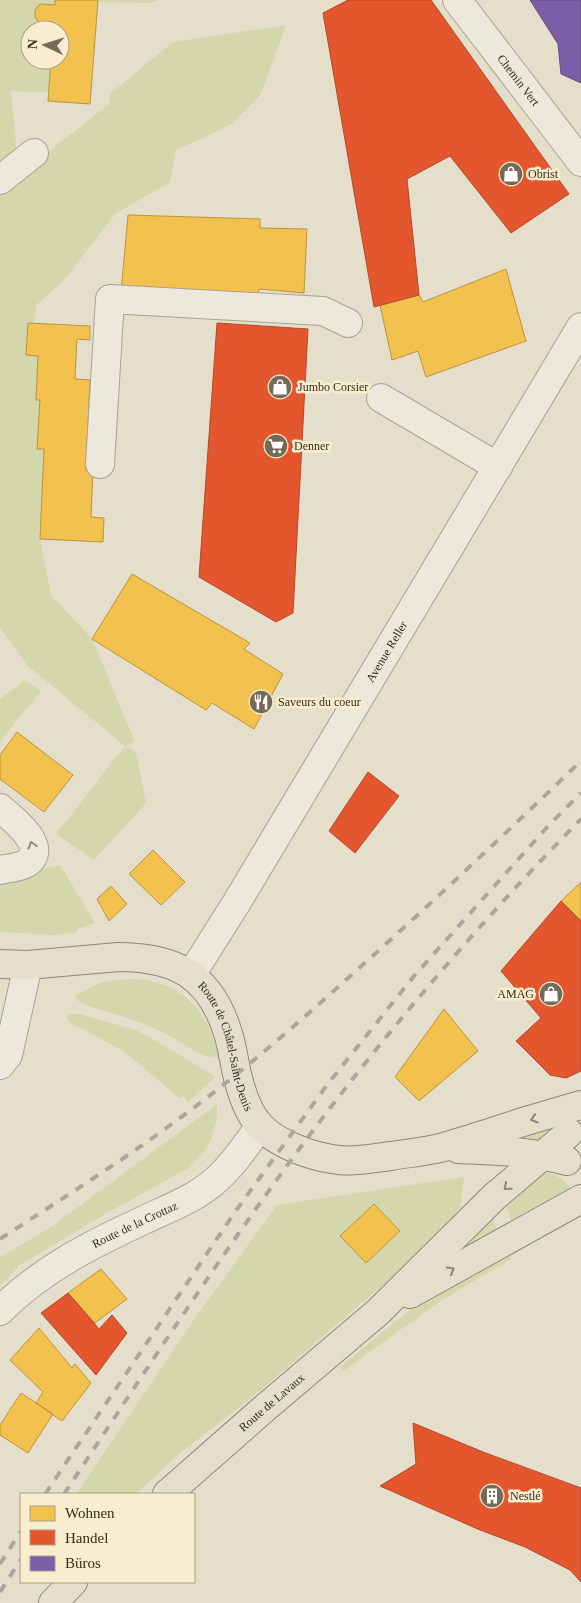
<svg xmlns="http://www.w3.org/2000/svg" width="581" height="1603" font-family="'Times New Roman',serif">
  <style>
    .green { fill: #d4d6ab }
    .homes { fill: #f2c14e; stroke: #ba943f }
    .shops { fill: #e4572e; stroke: #b14a28 }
    .offices { fill: #7b5ea7; stroke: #674e7d }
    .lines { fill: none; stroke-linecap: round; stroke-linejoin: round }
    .minor-casing { stroke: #aaa294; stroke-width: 30 }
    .major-casing { stroke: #8f887a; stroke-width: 30 }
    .minor { stroke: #ede8dc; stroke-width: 28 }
    .major { stroke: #e5decd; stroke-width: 28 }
    .rail { stroke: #aba79d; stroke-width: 4; stroke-dasharray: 9 9; stroke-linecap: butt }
    .oneway { stroke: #93897c }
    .oneway2 { stroke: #8f8474 }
    .labels { text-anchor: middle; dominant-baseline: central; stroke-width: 5; stroke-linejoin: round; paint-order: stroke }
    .street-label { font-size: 12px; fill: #392a1b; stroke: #f8edce }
    .poi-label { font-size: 12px; fill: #392a1b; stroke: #f8edce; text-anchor: start }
  </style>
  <rect width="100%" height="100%" fill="#e5deca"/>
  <!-- green -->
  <path class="green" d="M0 0H55V5L35 17 39 22 53 23V30H30V60H51L49 92 11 91 17 156 0 168Z
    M98 0H158L149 3 97 2Z
    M286 25 261 94 233 123 201 139 176 149 170 182 115 214 63 281 36 305 34 323H28L26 355 38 356 36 400H40L37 449H44L40 539 51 595 92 639 135 742 125 746 136 753 146 803 94 860 56 834 125 746 28 666 0 628V190L109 104 111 93 173 42Z
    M25 680 41 691 0 741V699Z
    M60 865 95 923 77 929V932L55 935 0 932V878Z
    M127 979C135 979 143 979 151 981 192 991 210 1019 219 1058L204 1056 170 1036 143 1023 83 1004 77 1000 75 996 101 982Z
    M68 1014H79L136 1030 175 1052 215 1077 188 1102 184 1096 179 1098 124 1051 69 1022 67 1016Z
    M217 1104V1117L211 1140 205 1151 188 1168 93 1221 19 1266 0 1286V1257L50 1228Z
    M560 1123 538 1143 513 1142 517 1133Z
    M541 1171C558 1175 562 1178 573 1191L513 1224 505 1203Z
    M464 1177 459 1215 405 1266 250 1399 179 1454 136 1494H76L198 1314 277 1205Z
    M492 1214 498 1233 436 1269Z
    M506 1250 511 1259 442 1300 343 1371 340 1367 412 1308Z"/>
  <!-- homes -->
  <path class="homes" d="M55 0H98L90 104 48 101 51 60H60V30H53V23L39 22 35 17V10L40 4 55 5Z
    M128 215 260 219V228L307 229 304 293 259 289 257 298 121 292Z
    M506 269 526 341 426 377 418 351 392 360 380 305 419 295 423 302Z
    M28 323 90 326V340L77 339 75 379 90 380 86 470H93L91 517 104 518 103 542 40 539 44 449H37L40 400H36L38 356 26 355Z
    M132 574 250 643 244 649 283 674 254 729 212 703 206 710 92 639Z
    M17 732 73 775 44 812 0 779V755Z
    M153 850 185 882 161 905 129 874Z
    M581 882V921L561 901Z
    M111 886 127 904 109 921 97 899Z
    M444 1009 478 1051 419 1101 395 1077Z
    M374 1204 400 1231 366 1263 340 1236Z
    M101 1269 127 1299 95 1323 68 1293Z
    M39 1328 72 1368 75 1364 91 1383 62 1421 36 1403 43 1392 10 1360Z
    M21 1393 53 1414 28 1453 0 1435V1425Z"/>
  <!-- shops -->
  <path class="shops" d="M348 0H431L569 194 511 233 450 156 407 179 419 295 374 307 323 13Z
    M217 323 308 329 293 613 276 622 199 577Z
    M368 772 399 796 355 853 329 831Z
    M561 901 581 921V1071L566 1078 550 1075 516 1041 541 1018 501 971Z
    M68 1293 99 1329 112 1315 127 1333 96 1375 41 1313Z
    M413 1423 483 1452 581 1488V1582L570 1570 525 1547 480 1530 380 1486 416 1464Z"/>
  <!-- offices -->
  <path class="offices" d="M530 0H581V83L561 74 558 44Z"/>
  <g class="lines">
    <!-- minor casing -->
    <g class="minor-casing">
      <g id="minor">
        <path id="s1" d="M457 0 581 162"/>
        <path d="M0 180 34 153"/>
        <path d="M381 398 498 467"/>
        <path d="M100 464 110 299 323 311 348 323"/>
        <path d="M0 808C12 818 50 847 27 863 19 868 8 868 0 870"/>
        <path id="s2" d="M191 975 237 902 581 327"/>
        <path d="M0 1065 8 1055 28 965"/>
        <path id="s3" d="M0 1311C40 1270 92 1244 144 1220 169 1208 197 1198 217 1179 234 1164 247 1144 260 1126"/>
      </g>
    </g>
    <!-- major casing -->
    <g class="major-casing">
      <g id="major">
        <path id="s4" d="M0 964 28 965 118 957C175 957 209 975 227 1030 233 1047 234 1065 239 1082 243 1097 249 1114 260 1126 279 1145 312 1157 339 1160 356 1162 374 1158 391 1156 407 1153 424 1152 440 1148 459 1143 479 1136 498 1130 525 1121 553 1113 581 1105"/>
        <path d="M458 1149C496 1151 530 1151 567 1161"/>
        <path d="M410 1294 581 1199"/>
        <path id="s5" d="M167 1494 266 1407 378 1312 494 1197 569 1133"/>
        <path d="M53 1603 73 1582"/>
      </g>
    </g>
    <!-- minor -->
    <use href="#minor" class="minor"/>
    <!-- major -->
    <use href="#major" class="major"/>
    <!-- rail -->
    <path class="rail" d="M0 1239C68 1195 136 1152 200 1103 255 1061 306 1016 357 970 433 902 507 832 581 761
      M45 1494 235 1212 327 1085 414 976 549 825 581 793
      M64 1494C141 1378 217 1260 300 1148 386 1032 480 922 581 819
      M0 1564 21 1531
      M0 1592 21 1559"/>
  </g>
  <!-- one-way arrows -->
  <defs><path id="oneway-chevron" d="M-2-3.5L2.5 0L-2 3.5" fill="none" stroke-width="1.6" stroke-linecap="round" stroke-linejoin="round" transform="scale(1.25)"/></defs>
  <use class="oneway" href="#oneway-chevron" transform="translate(32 845) rotate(-106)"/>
  <g class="oneway2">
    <use href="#oneway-chevron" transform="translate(534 1119) rotate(163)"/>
    <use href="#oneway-chevron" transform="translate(507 1187) rotate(139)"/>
    <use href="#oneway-chevron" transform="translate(451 1270) rotate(-30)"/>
  </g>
  <!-- icons -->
  <defs>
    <g id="shop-disc" transform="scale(1.25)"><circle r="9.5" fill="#756958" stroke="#f8edce"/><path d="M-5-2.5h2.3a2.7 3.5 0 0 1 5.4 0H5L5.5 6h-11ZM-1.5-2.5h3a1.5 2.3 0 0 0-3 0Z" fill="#fff"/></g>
    <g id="supermarket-disc" transform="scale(1.25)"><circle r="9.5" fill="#756958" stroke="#f8edce"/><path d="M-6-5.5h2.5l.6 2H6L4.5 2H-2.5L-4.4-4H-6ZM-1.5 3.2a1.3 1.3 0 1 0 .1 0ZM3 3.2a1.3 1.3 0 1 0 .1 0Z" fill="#fff"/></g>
    <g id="restaurant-disc" transform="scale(1.25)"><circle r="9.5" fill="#756958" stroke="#f8edce"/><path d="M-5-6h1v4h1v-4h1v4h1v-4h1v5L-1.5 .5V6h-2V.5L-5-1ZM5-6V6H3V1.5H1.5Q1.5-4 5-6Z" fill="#fff"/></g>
    <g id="building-disc" transform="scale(1.25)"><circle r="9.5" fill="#756958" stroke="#f8edce"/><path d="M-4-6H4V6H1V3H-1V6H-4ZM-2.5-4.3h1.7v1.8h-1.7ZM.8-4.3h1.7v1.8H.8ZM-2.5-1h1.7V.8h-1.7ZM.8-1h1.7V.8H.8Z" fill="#fff"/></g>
  </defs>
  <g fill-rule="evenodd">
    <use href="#shop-disc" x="511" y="174"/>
    <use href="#shop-disc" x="280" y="387"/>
    <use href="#supermarket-disc" x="276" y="446"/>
    <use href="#restaurant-disc" x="261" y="702"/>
    <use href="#shop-disc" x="551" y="994"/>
    <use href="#building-disc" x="492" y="1496"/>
  </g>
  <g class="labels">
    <!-- street labels -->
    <g class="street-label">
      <text stroke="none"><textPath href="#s1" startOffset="101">Chemin Vert</textPath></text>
      <text stroke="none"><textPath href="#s2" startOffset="378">Avenue Reller</textPath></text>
      <text stroke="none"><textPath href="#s4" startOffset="276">Route de Châtel-Saint-Denis</textPath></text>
      <text stroke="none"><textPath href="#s3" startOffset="161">Route de la Crottaz</textPath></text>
      <text stroke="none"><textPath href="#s5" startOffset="139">Route de Lavaux</textPath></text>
    </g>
    <!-- poi labels -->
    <g class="poi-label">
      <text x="528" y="174">Obrist</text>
      <text x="298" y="387">Jumbo Corsier</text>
      <text x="294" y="446">Denner</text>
      <text x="278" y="702">Saveurs du coeur</text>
      <text x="534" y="994" text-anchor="end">AMAG</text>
      <text x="510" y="1496">Nestlé</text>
    </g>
  </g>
  <!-- legend -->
  <rect x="20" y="1493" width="175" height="90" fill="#f8edce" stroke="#ac9f86"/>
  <rect x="30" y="1506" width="25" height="15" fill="#f2c14e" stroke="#ac9f86"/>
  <text x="65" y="1518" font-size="15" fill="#392a1b">Wohnen</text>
  <rect x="30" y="1530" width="25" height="15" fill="#e4572e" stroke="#ac9f86"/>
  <text x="65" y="1543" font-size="15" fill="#392a1b">Handel</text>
  <rect x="30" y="1556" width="25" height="15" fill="#7b5ea7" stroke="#ac9f86"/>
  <text x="65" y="1568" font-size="15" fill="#392a1b">Büros</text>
  <!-- north arrow -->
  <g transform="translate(45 45) rotate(274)"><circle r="24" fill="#f8edce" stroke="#ac9f86"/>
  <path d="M0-4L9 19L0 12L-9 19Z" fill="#756958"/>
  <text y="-8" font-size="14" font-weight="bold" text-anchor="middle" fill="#392a1b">N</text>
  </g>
</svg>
